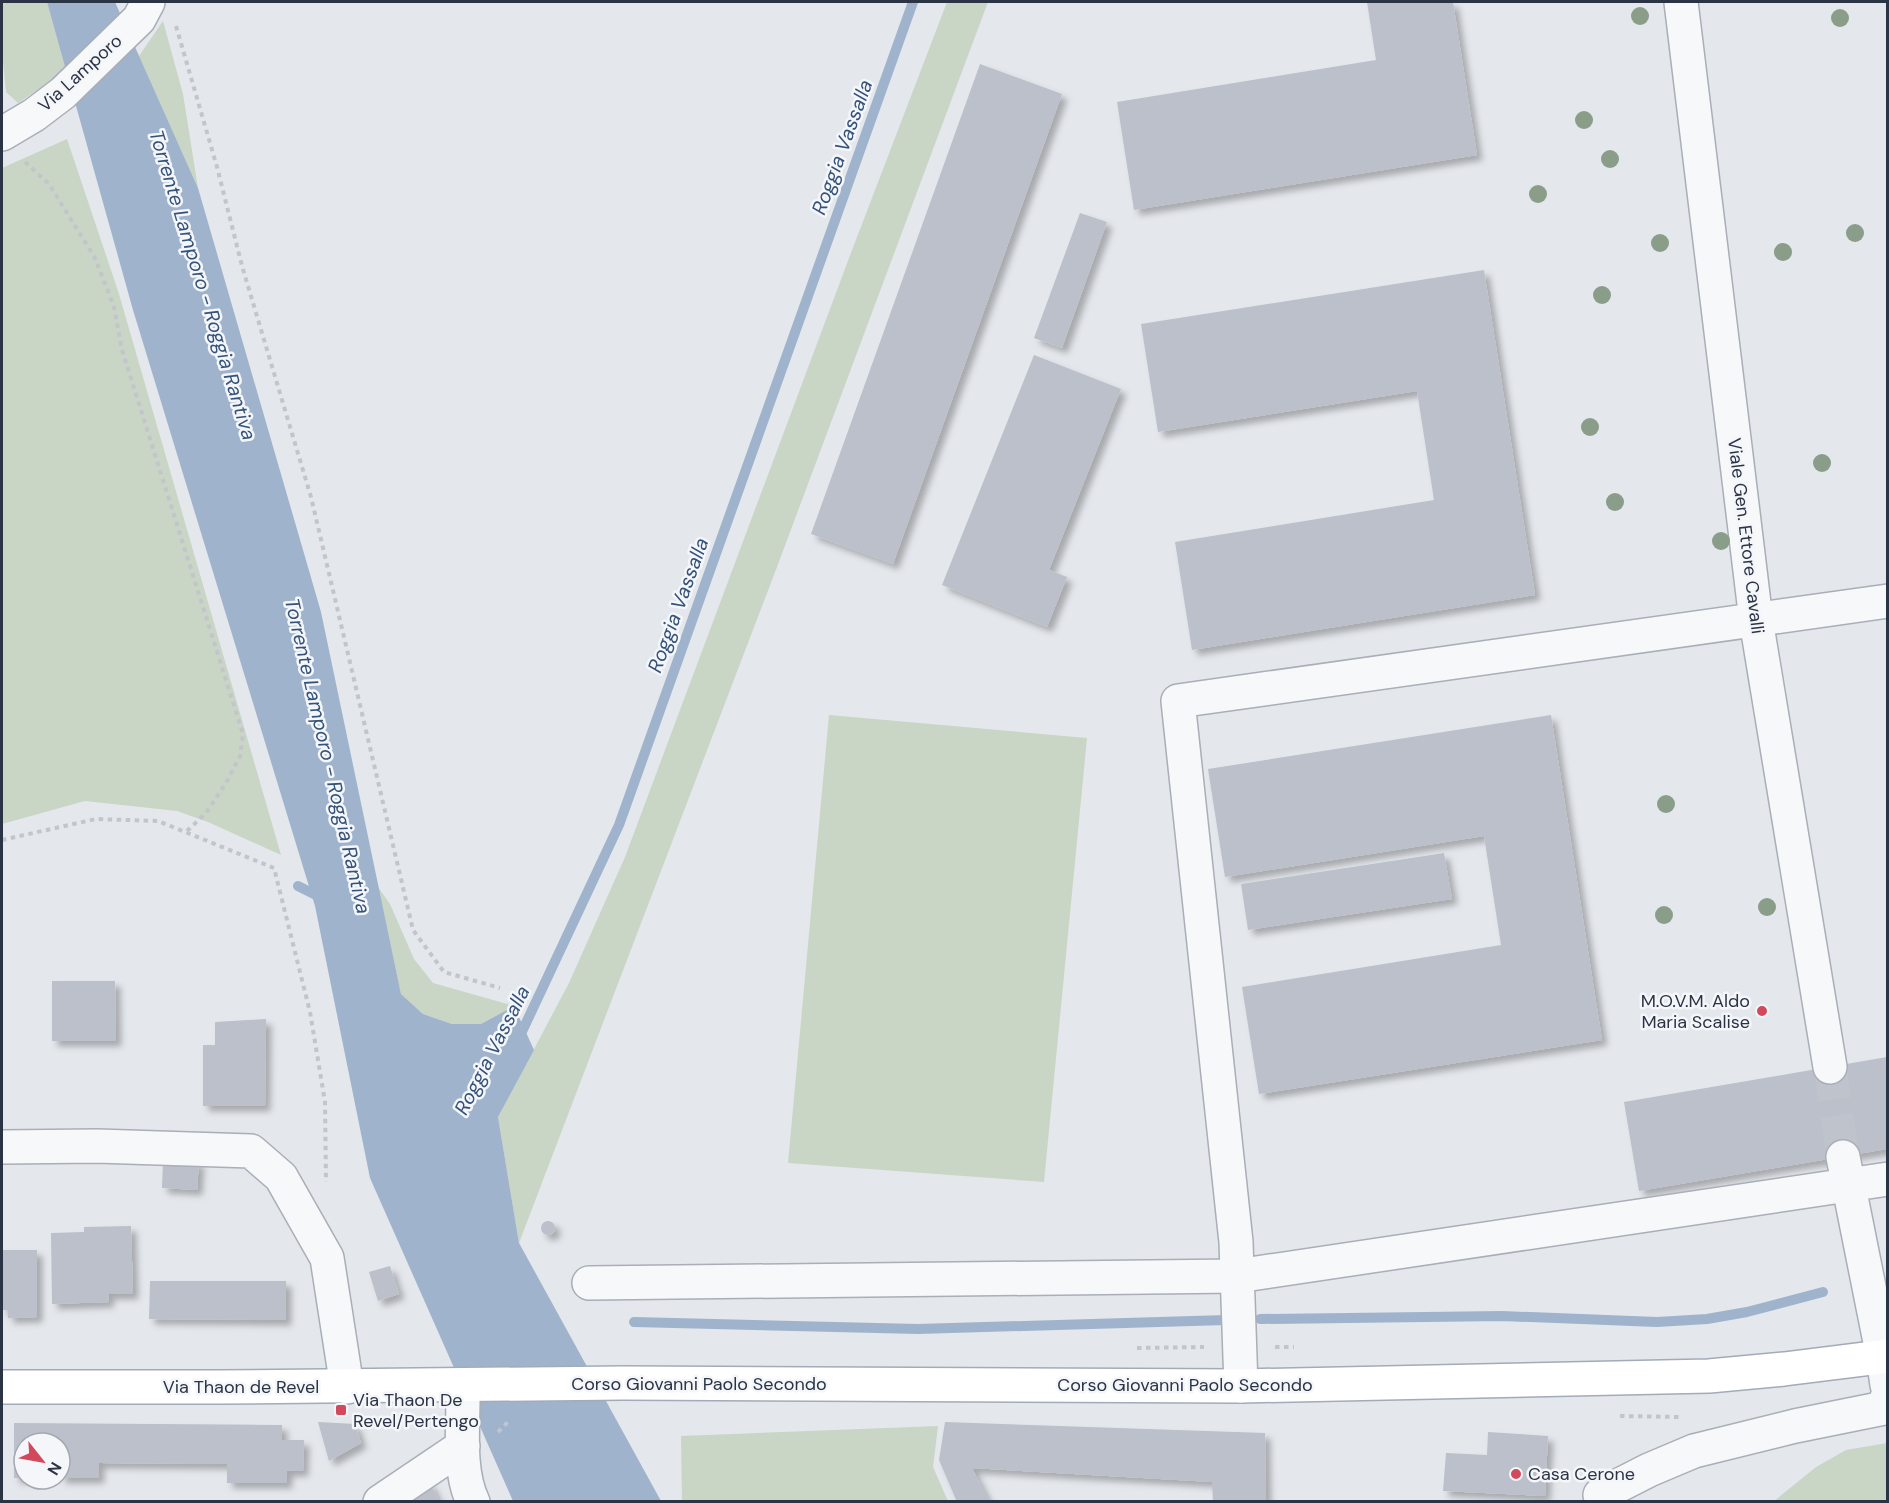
<svg xmlns="http://www.w3.org/2000/svg" width="1889" height="1503" font-family="'DM Sans',sans-serif">
  <style>
    .green { fill: #c9d6c5 }
    .water { fill: #9fb4cc }
    .lines { fill: none; stroke-linecap: round; stroke-linejoin: round }
    .stream { stroke: #9fb4cc; stroke-width: 10 }
    .building { fill: #bbc0ca; filter: url(#shadow) }
    .minor-tunnel { stroke: #bfc3cb; stroke-width: 33; stroke-dasharray: 33 16; stroke-linecap: butt }
    .minor-casing { stroke: #a9aeb7; stroke-width: 36 }
    .major-casing { stroke: #a3abb8; stroke-width: 36 }
    .path { stroke: #c2c5cb; stroke-width: 4; stroke-dasharray: 4.5 4.5; stroke-linecap: butt }
    .minor { stroke: #f7f8fa; stroke-width: 33 }
    .major { stroke: #fff; stroke-width: 33 }
    .tree { fill: #899d89 }
    .poi-dot { fill: #d1495b; stroke: #f4f6f9; stroke-width: 2 }
    .labels { text-anchor: middle; dominant-baseline: central; stroke-width: 5; stroke-linejoin: round; paint-order: stroke }
    .street-label { font-size: 18px; fill: #2b3445; stroke: #f4f6f9 }
    .poi-label { font-size: 18px; fill: #2b3445; stroke: #f4f6f9; text-anchor: start }
    .water-label { font-size: 20px; font-style: italic; fill: #34527a; stroke: #f4f6f9 }
  </style>
  <defs>
    <filter id="shadow"><feDropShadow dx="5.5" dy="5.5" stdDeviation="3" flood-color="#0004"/></filter>
  </defs>
  <rect width="100%" height="100%" fill="#e4e7ec"/>
  <!-- green -->
  <path class="green" d="M2 2H47L67 70 18 103 6 92 2 51Z
    M947 2H988L777 567 519 1243 498 1117 569 983 625 857 849 258Z
    M163 21 183 94 198 188 139 56Z
    M67 139 119 294 281 855 208 822 177 811 85 801 2 824V168Z
    M829 715 1087 738 1044 1182 788 1163Z
    M378 887 390 904 414 959 433 983 514 1006 481 1024H452L423 1014 401 994Z
    M938 1426 933 1467 948 1501H682L681 1436Z
    M1887 1443V1501H1774L1816 1467 1846 1450Z"/>
  <!-- water -->
  <path class="water" d="M47 2H115L198 188 321 612 401 994 423 1014 452 1024H481L514 1006 534 1050 498 1117 519 1243 661 1501H513L370 1178 315 906 133 310Z"/>
  <g class="lines">
    <!-- stream -->
    <path class="stream" d="M298 886 322 898
      M519 1038 619 825 913 2
      M1260 1319 1502 1316 1657 1322 1707 1319 1747 1312 1823 1292
      M634 1322 918 1329 1226 1320"/>
  </g>
  <!-- building -->
  <path class="building" d="M1367 2H1453L1477 155 1134 210 1117 102 1376 60Z
    M980 64 1062 94 893 564 811 534Z
    M1080 213 1107 222 1062 348 1034 338Z
    M1484 270 1535 595 1192 650 1175 542 1434 500 1417 391 1158 432 1141 324Z
    M1034 355 1121 389 1049 570 1067 577 1047 627 942 585Z
    M1551 715 1602 1040 1259 1094 1242 987 1501 945 1484 836 1225 877 1208 769Z
    M1444 853 1452 899 1248 930 1241 884Z
    M52 981H115L116 1041H52Z
    M266 1019 265 1106H203V1045H215V1022Z
    M1887 1057V1149L1639 1191 1624 1102Z
    M163 1160 199 1161 197 1190 162 1188Z
    M541 1228a7 7 0 1 1 14 0a7 7 0 1 1-14 0Z
    M131 1226 133 1294H108L109 1302 52 1304 51 1233 84 1232V1227Z
    M2 1250H37V1317L8 1318V1310H2Z
    M390 1266 399 1294 378 1301 369 1272Z
    M150 1281H286V1320L149 1319Z
    M318 1422 355 1424 361 1443 329 1461Z
    M945 1422 1265 1433 1266 1502H1213L1212 1482 972 1468 989 1502H957L939 1460Z
    M14 1423 282 1425V1440H304L303 1471H287V1483H227V1464L99 1463V1478H60V1443H24V1478H14Z
    M1488 1432 1548 1436 1545 1496 1443 1491 1446 1453 1487 1455Z
    M429 1481 439 1502H397Z"/>
  <g class="lines">
    <!-- minor-tunnel -->
    <path class="minor-tunnel" d="M1830 1067 1843 1157"/>
    <!-- minor casing -->
    <g class="minor-casing">
      <path id="minor" d="M1681 2 1756 620 1830 1067
        M2 134 34 115 63 93 139 19 148 2
        M2 1147 97 1146 251 1151 281 1177 327 1258 347 1387
        M1843 1157 1883 1357 1887 1385
        M589 1283 1237 1276 1888 1179
        M463 1386C464 1422 457 1469 473 1502
        M1241 1386 1236 1242 1178 701 1888 601
        M1600 1495 1649 1470 1694 1451 1795 1426 1884 1408 1888 1394
        M380 1502 463 1446"/>
    </g>
    <!-- major casing -->
    <g class="major-casing">
      <path id="major" d="M2 1387H219L623 1383 1241 1386 1709 1376 1784 1369 1888 1356"/>
    </g>
    <!-- path -->
    <path class="path" d="M176 26 217 167 242 266 311 497 413 930 444 972 500 988
      M25 162 49 184 95 258 114 307 122 350 243 734 240 756 226 783 206 813 186 832
      M2 840 96 819 158 821 274 868 310 1012 325 1102 326 1182
      M1275 1347H1294
      M1137 1348 1204 1347
      M1620 1416 1681 1417
      M498 1432 510 1420"/>
    <!-- minor -->
    <use href="#minor" class="minor"/>
    <!-- major -->
    <use href="#major" class="major"/>
  </g>
  <!-- trees -->
  <g class="tree">
    <circle cx="1640" cy="16" r="9"/>
    <circle cx="1840" cy="18" r="9"/>
    <circle cx="1584" cy="120" r="9"/>
    <circle cx="1610" cy="159" r="9"/>
    <circle cx="1538" cy="194" r="9"/>
    <circle cx="1855" cy="233" r="9"/>
    <circle cx="1660" cy="243" r="9"/>
    <circle cx="1783" cy="252" r="9"/>
    <circle cx="1602" cy="295" r="9"/>
    <circle cx="1590" cy="427" r="9"/>
    <circle cx="1822" cy="463" r="9"/>
    <circle cx="1615" cy="502" r="9"/>
    <circle cx="1721" cy="541" r="9"/>
    <circle cx="1666" cy="804" r="9"/>
    <circle cx="1767" cy="907" r="9"/>
    <circle cx="1664" cy="915" r="9"/>
  </g>
  <!-- markers -->
  <g class="poi-dot">
    <circle cx="1762" cy="1011" r="6"/>
    <rect x="335" y="1404" width="12" height="12" rx="3"/>
    <circle cx="1516" cy="1474" r="6"/>
  </g>
  <g class="labels">
    <!-- street labels -->
    <g class="street-label">
      <text transform="translate(80 73) rotate(-42)">Via Lamporo</text>
      <text transform="translate(1746 536) rotate(83)">Viale Gen. Ettore Cavalli</text>
      <text x="699" y="1384">Corso Giovanni Paolo Secondo</text>
      <text x="1185" y="1385">Corso Giovanni Paolo Secondo</text>
      <text x="241" y="1387">Via Thaon de Revel</text>
    </g>
    <!-- poi labels -->
    <g class="poi-label">
      <text x="1750" y="1001" text-anchor="end">M.O.V.M. Aldo<tspan x="1750" dy="21">Maria Scalise</tspan></text>
      <text x="353" y="1400">Via Thaon De<tspan x="353" dy="21">Revel/Pertengo</tspan></text>
      <text x="1528" y="1474">Casa Cerone</text>
    </g>
    <!-- water labels -->
    <g class="water-label">
      <text transform="translate(842 147) rotate(-70)">Roggia Vassalla</text>
      <text transform="translate(203 285) rotate(73)">Torrente Lamporo - Roggia Rantiva</text>
      <text transform="translate(678 605) rotate(-70)">Roggia Vassalla</text>
      <text transform="translate(328 756) rotate(77)">Torrente Lamporo - Roggia Rantiva</text>
      <text transform="translate(492 1050) rotate(-63)">Roggia Vassalla</text>
    </g>
  </g>
  <!-- border -->
  <rect width="1889" height="1503" fill="none" stroke="#2b3445" stroke-width="6"/>
  <!-- north arrow -->
  <g transform="translate(42 1461) rotate(121)"><circle r="28" fill="#f4f6f9" stroke="#a4a8b1" stroke-width="1.5"/>
  <path d="M0-4.5L10 22L0 15L-10 22Z" fill="#d1495b"/>
  <text y="-9" font-size="16" font-weight="bold" text-anchor="middle" fill="#2b3445">N</text>
  </g>
</svg>
